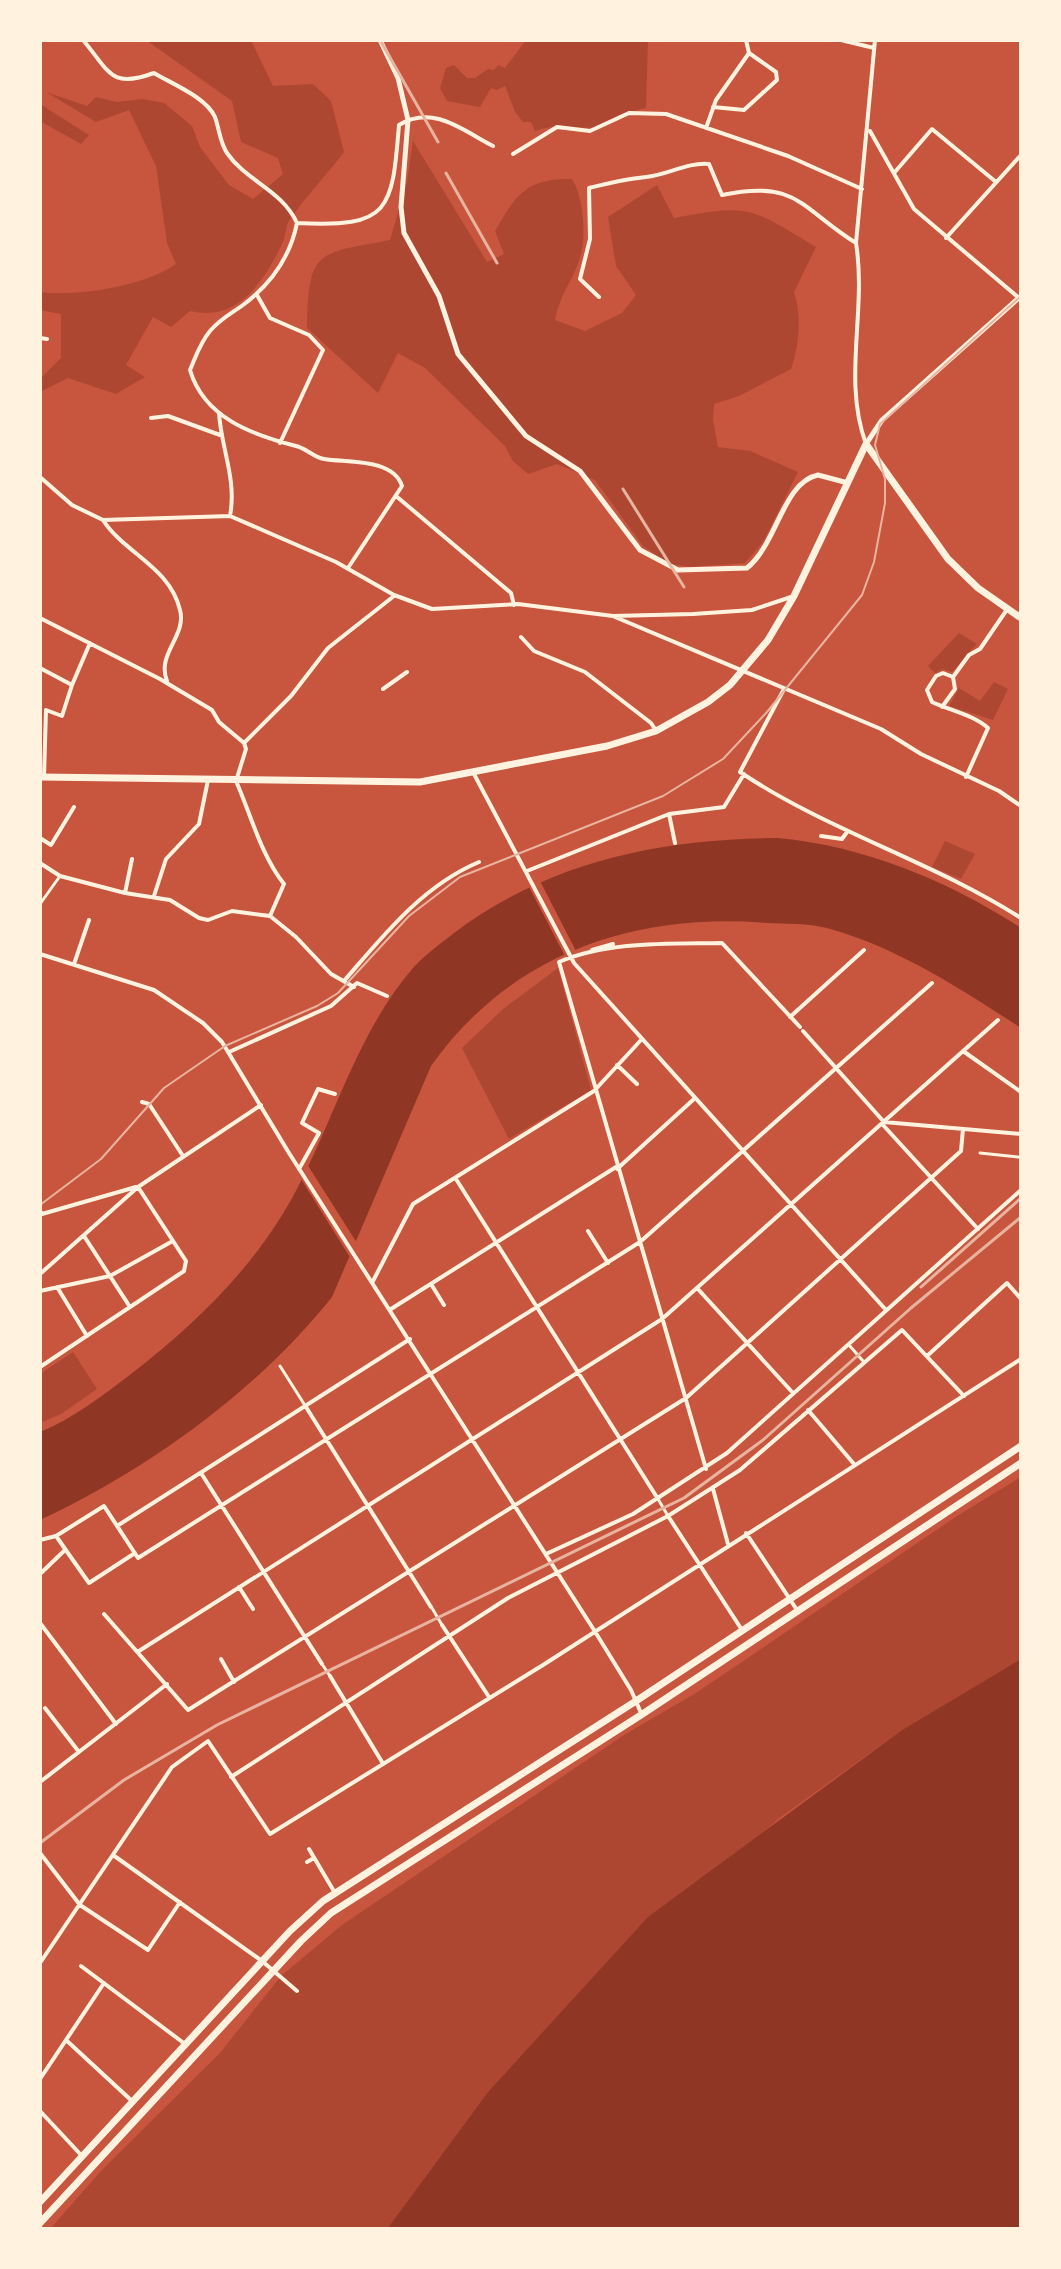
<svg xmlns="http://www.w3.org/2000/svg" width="1061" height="2269" font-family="'DejaVu Sans',sans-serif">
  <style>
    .green { fill: #ae4732 }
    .water { fill: #8f3625 }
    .pier { fill: #c8553d }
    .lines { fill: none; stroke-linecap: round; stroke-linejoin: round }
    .pedestrian { stroke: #fff3e0; stroke-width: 3 }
    .minor { stroke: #fff3e0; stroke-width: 4 }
    .tertiary { stroke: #fff3e0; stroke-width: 5 }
    .trunk { stroke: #fff3e0; stroke-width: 7 }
    .tram { stroke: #e9b49f; stroke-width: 2 }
    .rail { stroke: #e9b49f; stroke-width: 3 }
  </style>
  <rect width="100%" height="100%" fill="#c8553d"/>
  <!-- green -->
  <path class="green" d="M146 40H251L273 86 313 84 331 101 344 152C327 175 305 197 289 221 285 227 286 237 282 244 263 283 238 322 190 311L171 327 153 317 126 365 145 377 116 394 68 378 40 392V379L61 358V314L40 310V292C76 297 146 286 176 264L167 243 156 166 129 110 96 122 46 92 87 106 96 97 117 102 143 99 164 103 192 126 200 147 229 185 253 199 283 174 278 158 241 142 232 101Z
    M526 40H648L646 108C627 111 615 124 598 127 574 130 560 122 535 131L531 122H523L515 112 505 86 497 90 491 88 480 107 447 101 440 88 446 68 454 65 467 78H475L488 69 494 70 498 65 505 68Z
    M40 104 89 135 81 144 40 121Z
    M413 141 487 262 504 254 495 231C516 195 526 178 572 179 584 198 587 239 579 261 571 284 561 292 555 320L585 331 622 313 636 295 616 266 608 217 657 185 674 218C751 203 751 208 816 247L794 292C802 315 799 346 791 369L739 396 714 404 713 420 718 447 750 451 798 472 763 542 745 563 692 567 670 564 643 546 595 480 557 464 528 474 513 461 505 446 425 368 398 353 378 393 307 328C308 248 318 254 390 240L407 182Z
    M959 633 977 644 952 672 943 669 935 673 928 666Z
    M994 682 1008 689 993 720 949 706 959 688 980 701Z
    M945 841 975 854 961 879 932 867Z
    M558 968 591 1090 509 1139 462 1048 503 1009Z
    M73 1352 97 1389 61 1414 40 1423V1374Z
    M1021 1477V1659L902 1730 778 1819 542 2035 488 2092 387 2229H50L101 2171 220 2053 281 1976 342 1925 624 1735 696 1693 957 1516Z"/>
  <!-- water -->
  <path class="water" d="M778 838C864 846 949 881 1021 928V1028C961 989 897 947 827 928 808 923 786 924 767 923 634 912 510 954 431 1066L332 1297C258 1390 148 1470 40 1520V1432C74 1418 102 1396 131 1374 199 1321 258 1264 298 1187 336 1114 358 1032 413 968 425 955 440 944 454 933 550 861 660 839 778 838Z
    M1021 1659V2229H387L488 2092 648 1917 902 1730Z"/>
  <!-- pier -->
  <path class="pier" d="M539 879 576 951 565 956 528 885Z
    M307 1164 357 1243 351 1259 301 1179Z"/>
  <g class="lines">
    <!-- pedestrian -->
    <path class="pedestrian" d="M40 928V904L60 876
      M980 1153 1018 1157
      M849 1345 863 1361
      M280 1366 306 1407
      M658 1499 668 1516
      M432 1608 442 1625
      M322 1664 330 1676"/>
    <!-- minor -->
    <path class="minor" d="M83 40C110 72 110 89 154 73 172 84 206 97 215 117 219 128 220 143 227 153 246 181 282 190 297 223 290 258 271 284 243 305 232 313 220 319 210 331 200 343 196 356 190 370 204 418 253 435 296 446 306 448 313 457 324 459 347 463 393 458 402 486L348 568
      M841 40 874 48
      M713 107 744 110 777 80 776 72 749 53
      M706 128 716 100 749 53 746 40
      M870 131 914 209 1019 298
      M513 154 557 127 590 131 629 113 666 114 788 156 862 189
      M894 173 932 129 996 182
      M297 223C391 228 392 210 399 125 434 104 463 131 493 146
      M946 238 1021 155
      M257 295 270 318 309 335 323 350 280 443
      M599 297 580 279 590 239 589 188C609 183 626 179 646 177 668 175 687 162 709 164L722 195C798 179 801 209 856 243
      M40 338 47 339
      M219 413C221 448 237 479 230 516
      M151 418 168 416 220 435
      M866 444C842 379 867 311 856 243L875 40
      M40 477 72 505 103 520 230 516 336 562 394 595 432 609 518 604 613 616 693 614 752 610 791 597
      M396 496 511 593 514 605
      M103 520C124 553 170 567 180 610 187 636 156 654 167 681
      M615 617 881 729 921 754 999 791 1021 806
      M40 618 160 679 212 710 219 722 244 743
      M521 637 534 651 585 672 651 723 655 729
      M40 668 72 685 62 716 46 710 44 777
      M953 677 969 655 980 649 1008 608
      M72 685 90 643
      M383 689 407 672
      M784 689 740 772C828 831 932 861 1021 918
      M942 707 955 689 953 677 943 673 936 676 927 690 932 702C949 710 974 715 988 728L966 777
      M474 774 574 963 886 1310
      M821 836 842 839 847 832
      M40 838 51 845 74 807
      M675 843 669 814 724 807 744 774
      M40 863 60 876 125 893 170 900 199 918 208 920 232 911 270 916 296 937 331 974 354 987
      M527 871 669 814
      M125 893 132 859
      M154 896 166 859 199 824 208 780
      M270 916 284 884C261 855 251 815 236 781L246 749 244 743 291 696 328 648 394 596
      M592 950 613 944
      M40 954 154 990 203 1023 222 1042 289 1153 594 1630 631 1690 641 1713
      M74 964 89 920
      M344 981C383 936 422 886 479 862
      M790 1017 864 950
      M803 1031 884 1122 1021 1134
      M963 1051 1021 1092
      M229 1052 331 1006 357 983 387 996
      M617 1065 637 1084
      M142 1102 149 1104 183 1156
      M883 1125 978 1229
      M299 1169 319 1133 302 1123 318 1089 335 1094
      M617 1169 694 1099
      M456 1179 658 1499
      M40 1211 42 1214 136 1187
      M588 1231 608 1263
      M84 1236 130 1307
      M40 1274 138 1187 261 1105
      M373 1281 413 1204 594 1091 641 1040
      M431 1284 444 1305
      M57 1287 87 1336
      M697 1288 793 1393
      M40 1291 110 1276 171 1242
      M391 1309 616 1167
      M927 1356 1007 1283 1021 1299
      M40 1367 184 1271 186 1261 138 1187
      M306 1407 431 1607
      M808 1410 854 1464
      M706 1469 559 962C608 941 669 944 722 943L800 1027
      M201 1473 322 1664
      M713 1489 728 1544
      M668 1516 742 1630
      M117 1526 410 1339
      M746 1533 797 1610
      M56 1536 89 1583 135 1553
      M40 1540 56 1536 104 1506 138 1558 640 1242 932 983
      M546 1554 633 1514 727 1453 1021 1190
      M40 1574 65 1550
      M239 1587 253 1609
      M104 1614 188 1710 686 1398 961 1151 963 1129
      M40 1623 116 1724
      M442 1625 489 1697
      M139 1651 662 1319 998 1020
      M221 1659 234 1682
      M330 1676 382 1762
      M45 1708 79 1752
      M231 1777 508 1598 668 1516 740 1470 902 1330 964 1396
      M40 1782 167 1684
      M309 1849 335 1893
      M40 1853 80 1905 148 1950 180 1902
      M113 1855 262 1961 297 1991
      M307 1862 314 1858
      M40 1963 172 1767 208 1741 270 1834 543 1665 1021 1359
      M81 1966 185 2044
      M66 2040 132 2101
      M40 2079 104 1983
      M40 2111 82 2156"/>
    <!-- tertiary -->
    <path class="tertiary" d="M380 40 398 78 408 120 401 207 404 233 439 296 458 354 526 436 580 471 640 550 678 570 747 568C777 544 783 482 818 475L848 483
      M866 444 882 420 1021 296"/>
    <!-- trunk -->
    <path class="trunk" d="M40 777 420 782 607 746 656 731 708 702 730 685 768 640 794 596 866 444 948 559 978 588 1021 618
      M40 2202 290 1931 323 1901 636 1701 1021 1446
      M40 2223 301 1941 331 1913 641 1715 1021 1463"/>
    <!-- tram -->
    <path class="tram" d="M40 1205 101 1159 164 1088 225 1046 317 1006 338 993 409 916 460 877 663 796 723 759 767 712 862 595 874 562 885 503V479L875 445 880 424 1021 296"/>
    <!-- rail -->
    <path class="rail" d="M380 40 438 142
      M446 173 497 263
      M623 489 684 587
      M921 1287 1021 1198
      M40 1843 124 1780 217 1725 684 1498 763 1440 911 1308 1021 1217"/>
  </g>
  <!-- border -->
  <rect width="1061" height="2269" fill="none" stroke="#fff3e0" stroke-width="84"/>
</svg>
